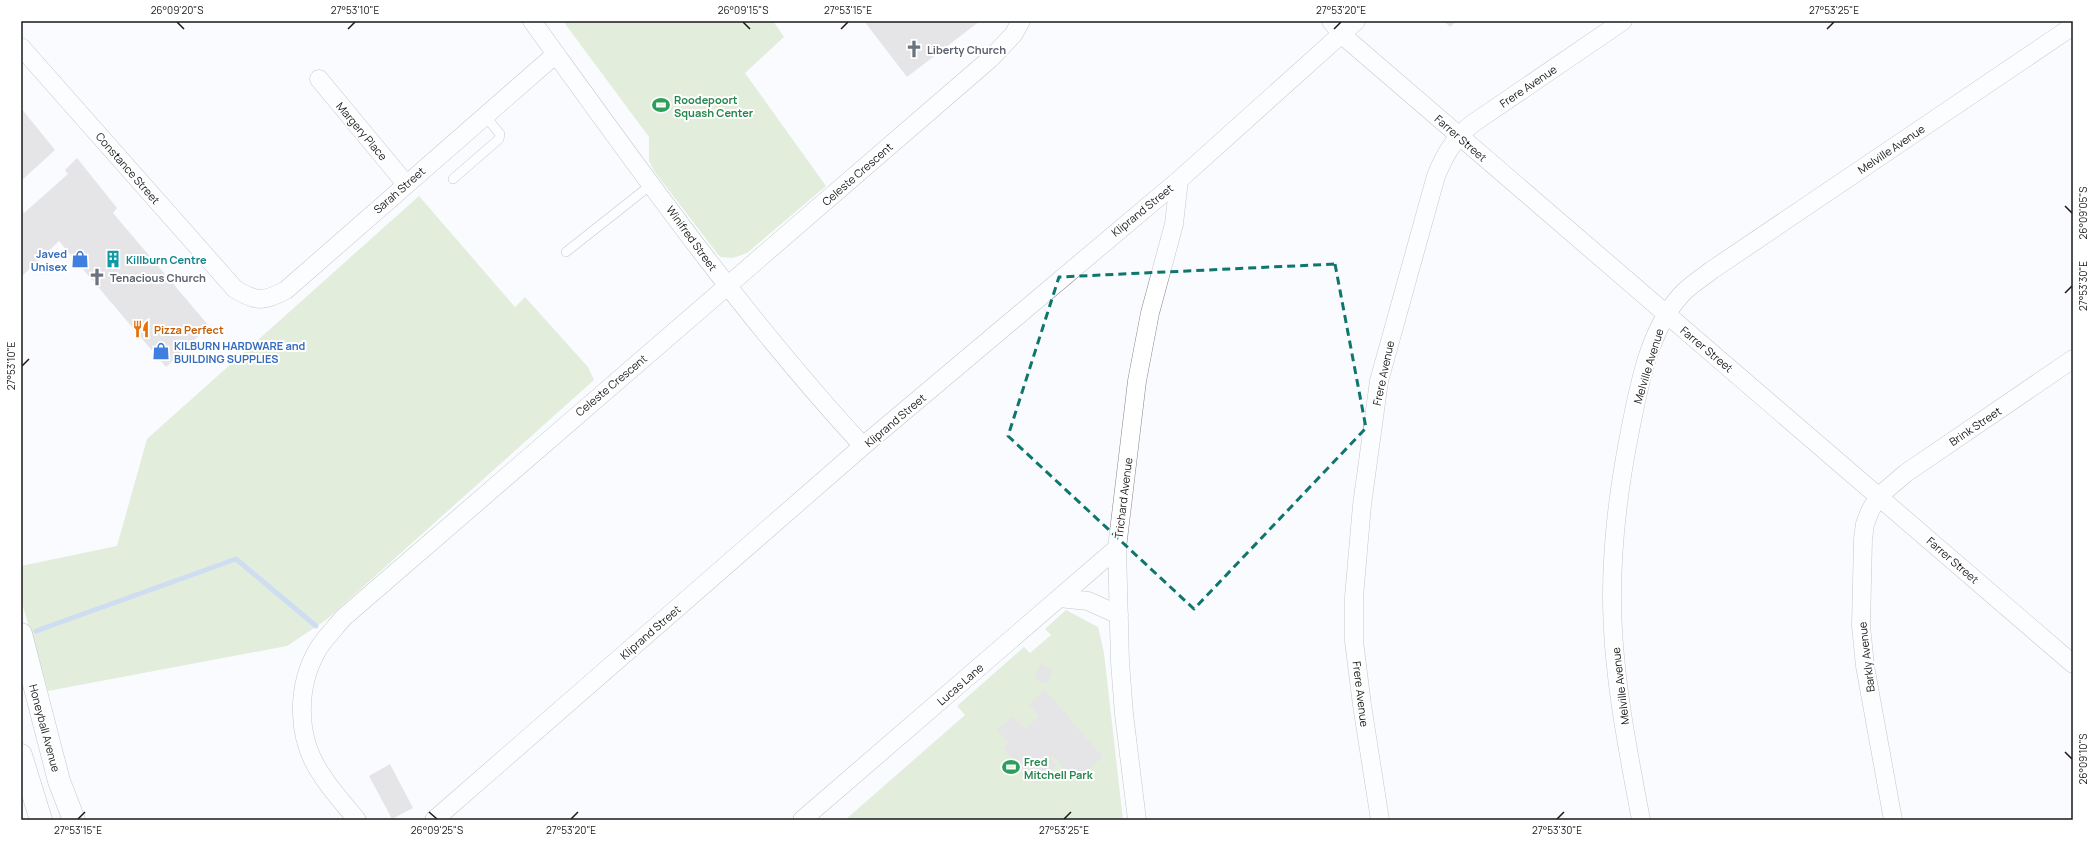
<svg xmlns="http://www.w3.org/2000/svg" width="2094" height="841" font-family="Manrope,sans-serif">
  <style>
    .green { fill: #c6dcb0 }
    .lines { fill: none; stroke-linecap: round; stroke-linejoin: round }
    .stream { stroke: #99b9e2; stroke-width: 5 }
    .building { fill: #ccc9cc }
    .lane-casing { stroke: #86888b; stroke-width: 10 }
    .street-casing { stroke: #86888b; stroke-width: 19 }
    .secondary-casing { stroke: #86888b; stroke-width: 23 }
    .lane { stroke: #fff; stroke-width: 9 }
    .street { stroke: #fff; stroke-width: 18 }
    .secondary { stroke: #fff; stroke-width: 22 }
    .marked { fill: none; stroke: #0f766e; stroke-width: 3; stroke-dasharray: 8 5; stroke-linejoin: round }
    .ticks { fill: none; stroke: #19191a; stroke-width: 1.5 }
    .labels { text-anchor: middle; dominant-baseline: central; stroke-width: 4; stroke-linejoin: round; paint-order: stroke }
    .worship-label { font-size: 11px; font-weight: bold; fill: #5b616d; stroke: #fff; text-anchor: start }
    .street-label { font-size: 11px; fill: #19191a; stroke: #fff }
    .leisure-label { font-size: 11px; font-weight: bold; fill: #27864d; stroke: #fff; text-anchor: start }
    .shop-label { font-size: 11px; font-weight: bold; fill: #366cbe; stroke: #fff; text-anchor: end }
    .culture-label { font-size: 11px; font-weight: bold; fill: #0d838f; stroke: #fff; text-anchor: start }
    .food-label { font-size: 11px; font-weight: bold; fill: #c56008; stroke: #fff; text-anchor: start }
    .neatline { fill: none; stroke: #19191a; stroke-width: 1.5 }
    .ticks-label { font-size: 10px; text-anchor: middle; fill: #19191a }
  </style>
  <rect width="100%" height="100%" fill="#fafbff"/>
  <!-- green -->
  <path class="green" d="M563 21H773L784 37 745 73 826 186 747 253 733 258 720 257 654 171 649 161V137Z
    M419 196 515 307 525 297 588 367 594 380 326 620 287 646 48 691 21 600V566L117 546 147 439Z
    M1066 610 1098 627 1104 653 1123 820H845L965 715 957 706 1024 647 1030 653 1051 635 1045 629Z"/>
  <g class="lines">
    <!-- stream -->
    <path class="stream" d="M36 631 236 559 316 626"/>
  </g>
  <!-- building -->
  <path class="building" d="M864 21H980L907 77Z
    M1444 21H1457L1450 27Z
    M21 108 55 150 21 181Z
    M77 158 117 208 113 213 209 326 166 367 59 241 21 277V206L24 213 68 174 65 170Z
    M1040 664 1053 670 1047 684 1034 678Z
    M1045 690 1103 757 1075 781 1053 756 1050 758 1057 765 1036 784 1003 748 1008 743 997 730 1013 716 1025 728 1039 716 1029 704Z
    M390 764 413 808 392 819 369 776Z"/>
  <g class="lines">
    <!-- lane casing -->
    <g class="lane-casing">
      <path id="lane" d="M453 179 499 139 500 134 485 116
        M566 252 652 184"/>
    </g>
    <!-- street casing -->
    <g class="street-casing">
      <path id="street" d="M532 21C637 166 741 314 863 446
        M1331 21 1341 34 2073 664
        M21 47 235 289C256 302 264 302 286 290L556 54
        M319 79 406 184
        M1059 598 1088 601 1119 615
        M357 820C345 805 331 790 321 774 296 737 296 687 318 649 325 638 335 628 343 618L990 59 1013 35 1021 21
        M434 820 863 446 1179 180 1356 21
        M802 820 1117 548
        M1137 820 1124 714 1120 662 1117 548 1137 381 1150 313 1174 224 1179 180
        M1380 820 1362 705 1354 641V597L1362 505 1379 381 1436 176C1445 154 1454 139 1472 124L1623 21
        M1641 820C1627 746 1612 671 1612 596 1612 540 1619 486 1630 431 1639 385 1649 330 1681 295 1690 285 1702 278 1712 270L2073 26
        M1893 820 1865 666 1861 626 1863 539 1865 524 1870 511 1879 496 1906 473 2073 359"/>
    </g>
    <!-- secondary casing -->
    <g class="secondary-casing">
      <path id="secondary" d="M21 634 59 781 74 820
        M21 755 41 820"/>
    </g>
    <!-- lane -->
    <use href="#lane" class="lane"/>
    <!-- street -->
    <use href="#street" class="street"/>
    <!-- secondary -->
    <use href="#secondary" class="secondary"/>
  </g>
  <!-- marked area -->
  <path d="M0 0H2094V841H0ZM1335 264 1366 428 1194 609 1008 436 1059 277Z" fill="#fafbff" fill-opacity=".55" fill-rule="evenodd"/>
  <path class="marked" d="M1335 264 1366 428 1194 609 1008 436 1059 277Z"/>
  <!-- ticks -->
  <path class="ticks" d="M177 22 184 29M743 22 750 29M348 29 355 22M841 29 848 22M1334 29 1341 22M1827 29 1834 22M2065 206 2072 213M2065 293 2072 286M22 366 29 359M2065 752 2072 759M429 812 437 819M78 819 85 812M571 819 578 812M1064 819 1071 812M1557 819 1564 812"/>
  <!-- icons -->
  <defs>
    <g id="church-bare" transform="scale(1.38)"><path d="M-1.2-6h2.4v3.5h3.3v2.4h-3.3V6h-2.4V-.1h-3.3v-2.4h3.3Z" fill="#6b7280" stroke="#fff" stroke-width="2.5" paint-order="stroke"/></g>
    <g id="stadium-bare" transform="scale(1.38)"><path d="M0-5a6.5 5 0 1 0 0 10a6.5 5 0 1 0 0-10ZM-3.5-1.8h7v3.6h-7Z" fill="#2e9e5b" stroke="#fff" stroke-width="2.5" paint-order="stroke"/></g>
    <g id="shop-bare" transform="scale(1.38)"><path d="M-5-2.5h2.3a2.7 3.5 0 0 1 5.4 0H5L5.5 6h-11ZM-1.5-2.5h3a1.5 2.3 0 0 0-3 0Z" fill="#3f7fe0" stroke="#fff" stroke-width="2.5" paint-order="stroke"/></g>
    <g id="building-bare" transform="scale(1.38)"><path d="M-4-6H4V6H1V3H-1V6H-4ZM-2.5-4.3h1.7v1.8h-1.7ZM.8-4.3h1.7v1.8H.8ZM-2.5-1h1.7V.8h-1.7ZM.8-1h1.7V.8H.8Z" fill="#0f9aa8" stroke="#fff" stroke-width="2.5" paint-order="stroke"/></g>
    <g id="restaurant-bare" transform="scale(1.38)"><path d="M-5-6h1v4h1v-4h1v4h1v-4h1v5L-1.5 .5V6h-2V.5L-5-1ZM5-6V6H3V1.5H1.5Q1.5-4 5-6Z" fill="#e8710a" stroke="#fff" stroke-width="2.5" paint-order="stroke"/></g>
  </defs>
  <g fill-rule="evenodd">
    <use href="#church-bare" x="914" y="49"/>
    <use href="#stadium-bare" x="661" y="105"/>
    <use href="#shop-bare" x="80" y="259"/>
    <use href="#building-bare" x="113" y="259"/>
    <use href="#church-bare" x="97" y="277"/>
    <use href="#restaurant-bare" x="141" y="329"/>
    <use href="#shop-bare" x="161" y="351"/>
    <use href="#stadium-bare" x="1011" y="767"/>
  </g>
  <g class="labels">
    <!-- worship labels -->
    <g class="worship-label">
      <text x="927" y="49">Liberty Church</text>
      <text x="110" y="277">Tenacious Church</text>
    </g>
    <!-- street labels -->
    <g class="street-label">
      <text transform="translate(1528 86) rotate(-34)">Frere Avenue</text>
      <text transform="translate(362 131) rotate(50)">Margery Place</text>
      <text transform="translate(1461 138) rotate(41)">Farrer Street</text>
      <text transform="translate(1891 149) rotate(-34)">Melville Avenue</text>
      <text transform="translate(128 168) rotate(49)">Constance Street</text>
      <text transform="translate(857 174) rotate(-41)">Celeste Crescent</text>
      <text transform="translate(399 190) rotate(-41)">Sarah Street</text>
      <text transform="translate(1142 210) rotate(-39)">Kliprand Street</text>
      <text transform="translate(692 238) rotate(54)">Winifred Street</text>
      <text transform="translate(1707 349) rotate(40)">Farrer Street</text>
      <text transform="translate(1648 366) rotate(-73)">Melville Avenue</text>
      <text transform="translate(1383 373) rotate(-78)">Frere Avenue</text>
      <text transform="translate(611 385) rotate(-40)">Celeste Crescent</text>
      <text transform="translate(895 420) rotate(-40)">Kliprand Street</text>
      <text transform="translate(1975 426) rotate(-34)">Brink Street</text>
      <text transform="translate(1123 498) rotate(-83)">Trichard Avenue</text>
      <text transform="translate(1953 560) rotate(41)">Farrer Street</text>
      <text transform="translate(650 632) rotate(-41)">Kliprand Street</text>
      <text transform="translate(1866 657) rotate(-97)">Barkly Avenue</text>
      <text transform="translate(960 684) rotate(-41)">Lucas Lane</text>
      <text transform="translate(1620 686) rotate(-97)">Melville Avenue</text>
      <text transform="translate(1361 694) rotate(83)">Frere Avenue</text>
      <text transform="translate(45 728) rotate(75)">Honeyball Avenue</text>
    </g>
    <!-- leisure labels -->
    <g class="leisure-label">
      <text x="674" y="99">Roodepoort<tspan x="674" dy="13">Squash Center</tspan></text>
      <text x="1024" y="761">Fred<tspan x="1024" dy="13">Mitchell Park</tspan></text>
    </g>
    <!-- shop labels -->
    <g class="shop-label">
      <text x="67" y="253">Javed<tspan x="67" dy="13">Unisex</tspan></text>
      <text x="174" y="345" text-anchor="start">KILBURN HARDWARE and<tspan x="174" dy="13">BUILDING SUPPLIES</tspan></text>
    </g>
    <!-- culture labels -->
    <g class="culture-label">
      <text x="126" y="259">Killburn Centre</text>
    </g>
    <!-- food labels -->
    <g class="food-label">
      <text x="154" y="329">Pizza Perfect</text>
    </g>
  </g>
  <!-- border -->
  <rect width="2094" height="841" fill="none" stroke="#ffffff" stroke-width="44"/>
  <rect x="22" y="22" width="2050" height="797" class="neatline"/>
  <g class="ticks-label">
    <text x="177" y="14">26°09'20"S</text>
    <text x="355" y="14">27°53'10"E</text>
    <text x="743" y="14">26°09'15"S</text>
    <text x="848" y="14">27°53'15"E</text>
    <text x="1341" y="14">27°53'20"E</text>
    <text x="1834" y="14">27°53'25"E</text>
    <text transform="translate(2083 213) rotate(-90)" y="4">26°09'05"S</text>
    <text transform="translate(2083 286) rotate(-90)" y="4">27°53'30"E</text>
    <text transform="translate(11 366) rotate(-90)" y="4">27°53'10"E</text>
    <text transform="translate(2083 759) rotate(-90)" y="4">26°09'10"S</text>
    <text x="78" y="834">27°53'15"E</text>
    <text x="437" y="834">26°09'25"S</text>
    <text x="571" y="834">27°53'20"E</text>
    <text x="1064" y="834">27°53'25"E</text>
    <text x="1557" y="834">27°53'30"E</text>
  </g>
</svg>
